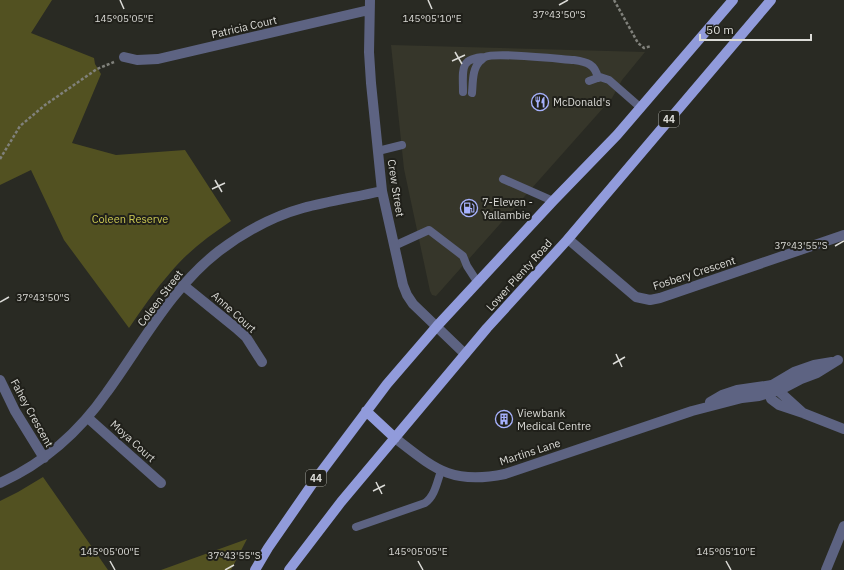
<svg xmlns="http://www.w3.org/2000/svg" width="844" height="570" font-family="'IBM Plex Sans',sans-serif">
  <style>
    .built { fill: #36362a }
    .green { fill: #525121 }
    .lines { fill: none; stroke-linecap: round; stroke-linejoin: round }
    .path { stroke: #80817b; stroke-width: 2.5; stroke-dasharray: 3 2; stroke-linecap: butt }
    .service { stroke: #5d6382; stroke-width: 8 }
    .minor { stroke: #5d6382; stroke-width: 10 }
    .tertiary { stroke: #5d6382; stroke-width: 10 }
    .primary { stroke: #919bdb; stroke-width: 10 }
    .ticks { fill: none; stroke: #dbdbd7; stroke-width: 1.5 }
    .labels { text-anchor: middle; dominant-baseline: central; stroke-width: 4; stroke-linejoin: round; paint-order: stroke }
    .shield { fill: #20201a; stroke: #a3a39e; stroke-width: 1 }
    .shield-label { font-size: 10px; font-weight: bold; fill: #dbdbd7 }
    .street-label { font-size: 11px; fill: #dbdbd7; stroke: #20201a }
    .poi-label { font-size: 11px; fill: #dbdbd7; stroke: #20201a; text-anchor: start }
    .park-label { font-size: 11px; fill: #ccc952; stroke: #20201a }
    .ticks-label { font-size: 10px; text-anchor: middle; fill: #dbdbd7; stroke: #20201a; stroke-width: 4; stroke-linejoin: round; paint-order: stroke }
  </style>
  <rect width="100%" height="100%" fill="#292a23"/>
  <!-- built -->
  <path class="built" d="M391 45 645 52 622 80 612 98 436 296 432 295 430 291 404 169Z"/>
  <!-- green -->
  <path class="green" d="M0 0H52L31 33 94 58 95 64 101 74 72 143 116 155 185 150 231 221C209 236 187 252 170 273 155 290 142 309 129 328L64 240 31 170 0 185Z
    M43 477 108 570H0V501L18 492Z
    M247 539 231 570H161Z"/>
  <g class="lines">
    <!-- path -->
    <path class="path" d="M614 0 638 43 644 48 651 46
      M0 159 20 126 45 105 97 69 114 62"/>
    <!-- service -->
    <path class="service" d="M589 81 600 77 609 80 641 108
      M463 92C463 70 459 58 485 57
      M472 93C473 83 472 69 480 61 482 60 483 58 485 57 495 52 559 59 574 60 587 62 595 64 598 78
      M378 151 402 145
      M503 179 553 201
      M394 246 429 230 463 256 467 266 478 283
      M356 527 425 503C435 496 437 482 441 471"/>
    <!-- minor -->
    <path class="minor" d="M370 0 369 52 371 83 382 191 403 285 407 295 413 304 465 354
      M124 57 137 60 158 59 369 10
      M568 239 636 297 650 300 660 298 844 235
      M183 285 236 328 246 337 262 362
      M0 380 15 411 44 458
      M803 413 772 385 769 392 771 399 779 405 803 413 844 429
      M88 418 161 483
      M0 483C44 463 80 431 107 392 142 344 171 288 219 251 243 233 274 216 303 208 329 201 356 197 382 191
      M826 570 844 526"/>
    <!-- tertiary -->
    <path class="tertiary" d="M710 402 722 395 737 390 772 385 794 372 814 365 832 362
      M395 438C435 469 451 485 505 474L692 411 742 398 759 396 780 390 801 379 817 373 838 360"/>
    <!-- primary -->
    <path class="primary" d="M366 411 395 438
      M255 570 268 548 315 480 387 384 437 326 553 201 617 135 733 0
      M289 570 341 502 487 328 568 239 771 0"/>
  </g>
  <!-- ticks -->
  <path class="ticks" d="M120 0 124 9M428 0 432 9M559 5 568 0M455 52 462 64M452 61 465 55M215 180 222 192M212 189 225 183M835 246 844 241M0 302 9 297M616 354 622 367M613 364 625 357M376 482 382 494M373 491 385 485M110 561 115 570M418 561 423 570M726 561 731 570M225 570 234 565"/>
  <!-- icons -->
  <defs>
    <g id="restaurant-ring" transform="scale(0.9)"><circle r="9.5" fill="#20201a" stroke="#a6b1fc" stroke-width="1.5"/><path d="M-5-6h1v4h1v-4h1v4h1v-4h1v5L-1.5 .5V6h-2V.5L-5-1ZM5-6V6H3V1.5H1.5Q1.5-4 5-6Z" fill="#a6b1fc"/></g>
    <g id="fuel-ring" transform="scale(0.9)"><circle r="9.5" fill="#20201a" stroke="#a6b1fc" stroke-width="1.5"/><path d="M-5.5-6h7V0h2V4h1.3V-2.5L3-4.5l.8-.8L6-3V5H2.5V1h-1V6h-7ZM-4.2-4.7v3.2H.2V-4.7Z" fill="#a6b1fc"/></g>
    <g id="building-ring" transform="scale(0.9)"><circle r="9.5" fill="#20201a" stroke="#a6b1fc" stroke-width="1.5"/><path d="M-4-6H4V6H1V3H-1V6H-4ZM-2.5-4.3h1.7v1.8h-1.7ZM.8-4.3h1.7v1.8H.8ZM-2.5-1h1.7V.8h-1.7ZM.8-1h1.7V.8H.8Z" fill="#a6b1fc"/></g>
  </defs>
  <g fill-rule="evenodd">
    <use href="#restaurant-ring" x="540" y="102"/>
    <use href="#fuel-ring" x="469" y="208"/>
    <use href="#building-ring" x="504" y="419"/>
  </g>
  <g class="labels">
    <!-- shield labels -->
    <g class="shield">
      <rect x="659" y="111" width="20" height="16" rx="3"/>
      <rect x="306" y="470" width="20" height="16" rx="3"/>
    </g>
    <g class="shield-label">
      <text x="669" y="119">44</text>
      <text x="316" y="478">44</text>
    </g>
    <!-- street labels -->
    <g class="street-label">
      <text transform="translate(244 27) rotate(-13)">Patricia Court</text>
      <text transform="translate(396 188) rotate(81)">Crew Street</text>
      <text transform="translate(694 273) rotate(-18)">Fosbery Crescent</text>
      <text transform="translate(519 275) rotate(-48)">Lower Plenty Road</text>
      <text transform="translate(160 298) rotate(-53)">Coleen Street</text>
      <text transform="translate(234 312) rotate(42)">Anne Court</text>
      <text transform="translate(32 413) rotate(61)">Fahey Crescent</text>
      <text transform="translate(133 441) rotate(42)">Moya Court</text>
      <text transform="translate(530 452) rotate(-18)">Martins Lane</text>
    </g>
    <!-- poi labels -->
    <g class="poi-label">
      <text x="553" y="102">McDonald's</text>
      <text x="482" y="202">7-Eleven -<tspan x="482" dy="13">Yallambie</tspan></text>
      <text x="517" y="413">Viewbank<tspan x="517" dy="13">Medical Centre</tspan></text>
    </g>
    <!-- park labels -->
    <g class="park-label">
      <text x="130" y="219">Coleen Reserve</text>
    </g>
  </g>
  <g class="ticks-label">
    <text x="559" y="18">37°43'50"S</text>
    <text x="124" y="22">145°05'05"E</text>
    <text x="432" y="22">145°05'10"E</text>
    <text x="801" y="249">37°43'55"S</text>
    <text x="43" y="301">37°43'50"S</text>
    <text x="110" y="555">145°05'00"E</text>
    <text x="418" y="555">145°05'05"E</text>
    <text x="726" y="555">145°05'10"E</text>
    <text x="234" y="559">37°43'55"S</text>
  </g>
  <!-- scale -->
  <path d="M700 34v6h111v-6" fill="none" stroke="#dbdbd7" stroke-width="2"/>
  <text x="706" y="34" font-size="12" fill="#dbdbd7" stroke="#20201a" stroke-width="3" paint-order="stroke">50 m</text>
</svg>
